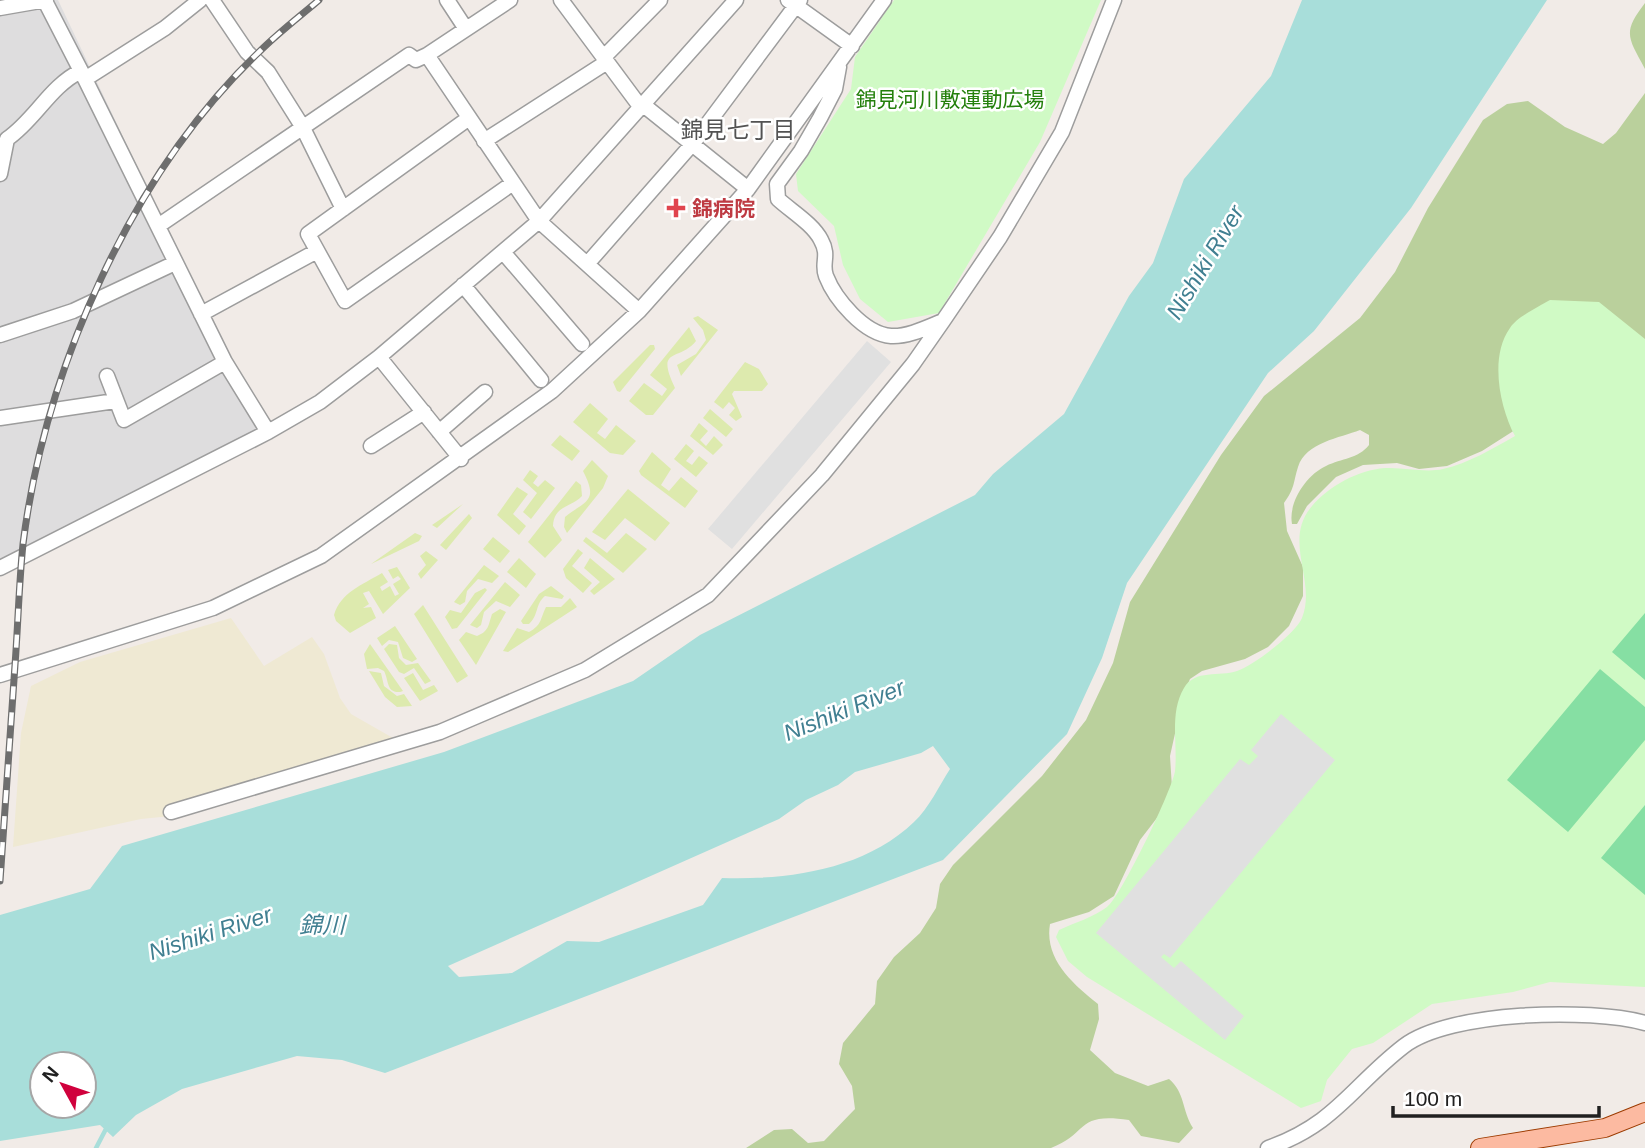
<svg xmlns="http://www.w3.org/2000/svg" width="1645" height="1148" font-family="Helvetica,'Noto Sans JP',sans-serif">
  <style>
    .residential { fill: #deddde }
    .farmland { fill: #efe9d3 }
    .grass { fill: #ddeaae }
    .forest { fill: #bad09c }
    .park { fill: #d0fac5 }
    .pitch { fill: #86dfa3 }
    .parking { fill: #e0e0e0 }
    .water { fill: #a8deda; fill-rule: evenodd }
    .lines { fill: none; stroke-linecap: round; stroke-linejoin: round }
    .stream { stroke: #a8deda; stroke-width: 4.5 }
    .minor-casing { stroke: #9d9d9d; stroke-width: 17 }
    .major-casing { stroke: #9c3b01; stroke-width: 20 }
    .minor { stroke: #fff; stroke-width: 14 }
    .major { stroke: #fcbaa1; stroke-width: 18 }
    .rail-casing { stroke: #6e6e6e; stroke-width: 7 }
    .rail { stroke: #fff; stroke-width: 4.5; stroke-dasharray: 13; stroke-linecap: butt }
    .health-dot { fill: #e0444e; stroke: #fff; stroke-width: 2.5 }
    .labels { text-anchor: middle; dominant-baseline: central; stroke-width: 5; stroke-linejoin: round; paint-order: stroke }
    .park-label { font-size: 21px; fill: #24800c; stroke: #fff }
    .health-label { font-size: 21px; font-weight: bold; fill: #be3a42; stroke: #fff; text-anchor: start }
    .neighbourhood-label { font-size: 23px; fill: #535353; stroke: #fff }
    .water-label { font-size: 23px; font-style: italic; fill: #407f91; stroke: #fff }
  </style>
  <rect width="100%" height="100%" fill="#f1ebe7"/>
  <!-- residential -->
  <path class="residential" d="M0 0H58L262 429 0 564Z"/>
  <!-- farmland -->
  <path class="farmland" d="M231 618 264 666 312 637 324 654 340 698 351 714 393 738 171 816 141 819 13 847 21 733 31 686 80 662Z"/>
  <!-- grass -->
  <path class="grass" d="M698 316 718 330 681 376 677 365 696 354 706 340 703 330 693 318Z
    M689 327 696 341C679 362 655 346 675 388L653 415H646L629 401 644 383 662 396 667 389 650 375Z
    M650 345H654L655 349 620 392 617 391 613 382Z
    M745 362 759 369 768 384 762 391H734L732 394 742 417 736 421 729 415 735 408 729 402 723 409 714 402Z
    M590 403 608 419 597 433 605 439 616 425 636 441 623 455 610 453 573 422Z
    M710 409 733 429 726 437 703 418Z
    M699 423 708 431 700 440 706 446 714 436 723 445 713 455 690 436Z
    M560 435 580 451 572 461 551 445Z
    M686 444 694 451 686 461 692 465 699 456 708 463 696 477 674 459Z
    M652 452 671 469 661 485 669 491 681 477 698 491 685 508 641 475 639 471Z
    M592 460 608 476 603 488 567 533 564 527 565 517C586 500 599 502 583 471Z
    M530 470 538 476 533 483 538 487 545 480 555 488 531 519 523 512 537 493 523 480Z
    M576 481 581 485 582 496C571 508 554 505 553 526L562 540 545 558 528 542Z
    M517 487 528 494 513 514 526 526 519 535 497 515Z
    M628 489 670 523 655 541 625 518 605 540 592 532Z
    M463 504 437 528 432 525Z
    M469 514 472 518 446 550 440 545Z
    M415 533 422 536 419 541 371 564Z
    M626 533 647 549 623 573 583 541 586 537 607 553Z
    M493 537 510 551 500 563 483 549Z
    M578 549 583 553 572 566 592 583 583 593 566 578 563 569Z
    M426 551 438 560 421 579 418 574 426 565 420 556Z
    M519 558 536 574 526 588 507 572Z
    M590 558 615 579 594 595 590 591 600 582 584 568Z
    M484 565 499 576 492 583 478 579 467 591 465 602 460 605 454 602Z
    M397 567 410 588 383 614 369 591 363 593 369 604 363 608 371 607 376 618 350 633 336 621 334 615C341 592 362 585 382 573L388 582 380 587 382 591 390 586 395 596 399 594 393 584 401 579 398 576 393 579 388 570Z
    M505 582 520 595 510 607 496 601 484 612 481 625 477 628 470 625Z
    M551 586 564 596 562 599 545 596C535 604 539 615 529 624H523L521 621 539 594Z
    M485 588 487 590 457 628 452 629 445 617 450 610 461 613 475 593Z
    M570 598 577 607 508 652 503 651 517 628 529 632C542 625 540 619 546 607H561Z
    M423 605 468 676 457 683 414 614Z
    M500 609 506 612 476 665 459 640 466 632 477 636C489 631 488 626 492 614Z
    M395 626 417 659 412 662 403 658 398 642 389 640 382 646 377 638Z
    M370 644 403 691 400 692C386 693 389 680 384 671L378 668 367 669 364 654Z
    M389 644 397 645 399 658 406 665 418 663 431 681 425 684 414 668 404 674 399 672 384 649Z
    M369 671 381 673 384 686 397 696 404 694 412 706 397 707 385 697Z
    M413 673 423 690 434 685 438 691 420 701 404 678Z"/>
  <!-- forest -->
  <path class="forest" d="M1645 3V69C1628 37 1622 33 1645 3Z
    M1645 93V347L1482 451 1447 466 1419 469 1397 463 1363 465 1336 477 1307 506 1297 524H1292C1288 503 1306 475 1326 466 1342 458 1358 459 1369 445V435L1360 430C1340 438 1306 442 1298 467 1293 483 1295 488 1284 503L1287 531 1303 567V596L1289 626 1268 647 1245 659 1202 671 1190 679 1184 693 1170 756 1172 788 1160 814 1140 840 1114 896 1089 912 1050 924C1044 959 1073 984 1098 1004L1099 1019 1090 1050 1115 1073 1148 1086 1169 1079C1185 1092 1182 1111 1193 1128L1179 1143 1141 1136 1129 1120C1075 1112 1090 1133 1051 1148H746L774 1130 792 1129 808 1143 824 1141 855 1109 852 1086 839 1064 843 1043 875 1004 877 981 894 957 920 933 936 908 940 884 953 865 1042 776 1086 720 1113 663 1130 602 1221 455 1264 396 1360 318 1395 272 1428 208 1483 120 1507 104 1528 101 1565 127 1603 144 1616 133Z"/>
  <!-- park -->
  <path class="park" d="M894 0H1101L1040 142 939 313 888 322 860 299 843 265 834 226 798 191 796 174 851 89 855 57Z
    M1550 300 1599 302 1645 339V987L1550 982 1513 992 1432 1004 1373 1043 1352 1049 1327 1080 1321 1101 1301 1108 1087 977 1068 961 1056 937 1059 930C1074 923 1094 917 1107 907 1121 897 1173 788 1175 771 1178 745 1169 713 1184 688 1195 669 1219 677 1237 671 1253 666 1295 634 1302 618 1317 580 1282 541 1312 506 1329 486 1358 470 1385 468 1404 467 1425 473 1443 469 1469 463 1492 449 1515 436 1500 408 1489 357 1510 328 1517 317 1538 307 1550 300Z"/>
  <!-- pitch -->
  <path class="pitch" d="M1645 613V680L1612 652Z
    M1600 669 1645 707V740L1568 832 1507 780Z
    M1645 805V895L1601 858Z"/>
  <!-- parking -->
  <path class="parking" d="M867 341 891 362 732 549 708 529Z
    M1281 714 1335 760 1170 958 1164 954 1161 957 1174 968 1181 961 1244 1016 1225 1040 1096 933 1240 759 1249 765 1258 756 1251 750Z"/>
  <!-- water -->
  <path class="water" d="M1302 0H1547L1411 208 1314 331 1268 373 1127 583 1102 658 1067 734 943 860 385 1073 342 1060 297 1056 182 1089 136 1115 113 1137 100 1125 0 1141V915L90 889 122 846 444 752 633 681 700 635 975 495 993 474 1064 414 1129 296 1153 263 1184 179 1271 76ZM933 746 950 769C939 786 929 808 914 822 864 870 788 880 722 878L703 905 599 942 567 941 512 973 459 977 448 966 779 819 806 800 838 785 855 772 921 753ZM42 1064H84V1106H42Z"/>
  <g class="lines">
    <!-- stream -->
    <path class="stream" d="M96 1148 107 1127"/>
    <!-- minor casing -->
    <g class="minor-casing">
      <path id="minor" d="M212 0 247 52 268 72 302 126 343 209
        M447 0 466 29
        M561 0 639 105
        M788 0 852 46
        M45 1 81 71
        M0 8 46 0
        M427 55 539 221 639 311
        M604 57 660 0
        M839 67 835 89 820 118 801 151 777 184 778 199C791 211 813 224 821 240 830 256 821 263 826 276 835 299 864 334 891 336 908 337 928 327 943 321
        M85 79 225 362 268 432
        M641 103 748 189
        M469 118 308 234 345 301 513 183
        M484 141 607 62
        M0 174 7 139C35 120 50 86 81 71L85 79 165 28 200 0
        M158 226 409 55 416 60 427 55 510 0
        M503 252 582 344
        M588 263 694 142 800 0
        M463 285 541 380
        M201 314 317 251
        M0 335 73 311 175 263
        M379 357 461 459
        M107 376 124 420 225 362
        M0 418 115 401
        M439 432 485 392
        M371 446 424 412
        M0 568 268 432 320 402 379 357 539 221 736 0
        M0 675 213 608 321 556 552 391 639 311 748 189 884 0
        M171 812 440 732 585 670 708 595 822 475 913 364 943 321 1000 237 1062 132 1114 0
        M1268 1148C1336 1124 1352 1086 1404 1046 1450 1011 1590 1008 1645 1023"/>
    </g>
    <!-- major casing -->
    <g class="major-casing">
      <path id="major" d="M1480 1148 1605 1128 1645 1112"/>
    </g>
    <!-- minor -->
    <use href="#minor" class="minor"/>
    <!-- major -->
    <use href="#major" class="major"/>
    <!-- rail casing -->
    <g class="rail-casing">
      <path id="rail" d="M0 881C5 809 10 737 15 665 18 625 19 583 23 544 45 369 131 174 259 52 278 33 299 17 319 0"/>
    </g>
    <!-- rail -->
    <use href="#rail" class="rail"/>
  </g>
  <!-- markers -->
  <path class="health-dot" d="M672.5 197.5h7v7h7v7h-7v7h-7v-7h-7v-7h7z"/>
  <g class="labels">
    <!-- park labels -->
    <g class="park-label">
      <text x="950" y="99">錦見河川敷運動広場</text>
    </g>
    <!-- health labels -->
    <g class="health-label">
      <text x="692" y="208">錦病院</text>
    </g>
    <!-- neighbourhood labels -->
    <g class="neighbourhood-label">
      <text x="738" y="130">錦見七丁目</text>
    </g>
    <!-- water labels -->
    <g class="water-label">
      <text transform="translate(1205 262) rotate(-59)">Nishiki River</text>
      <text transform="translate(844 710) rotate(-22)">Nishiki River</text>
      <text x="322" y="925">錦川</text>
      <text transform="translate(210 933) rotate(-18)">Nishiki River</text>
    </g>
  </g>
  <!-- north arrow -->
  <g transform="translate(63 1085) rotate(310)"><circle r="33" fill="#ffffff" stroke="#a6a6a6" stroke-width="2"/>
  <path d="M0-5L12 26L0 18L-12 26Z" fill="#d0013d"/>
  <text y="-10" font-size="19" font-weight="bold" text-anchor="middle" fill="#202020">N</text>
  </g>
  <!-- scale -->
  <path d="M1393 1106v10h206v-10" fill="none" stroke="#202020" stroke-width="3.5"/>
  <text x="1404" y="1106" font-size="21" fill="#202020" stroke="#ffffff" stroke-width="5" paint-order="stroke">100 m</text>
</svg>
